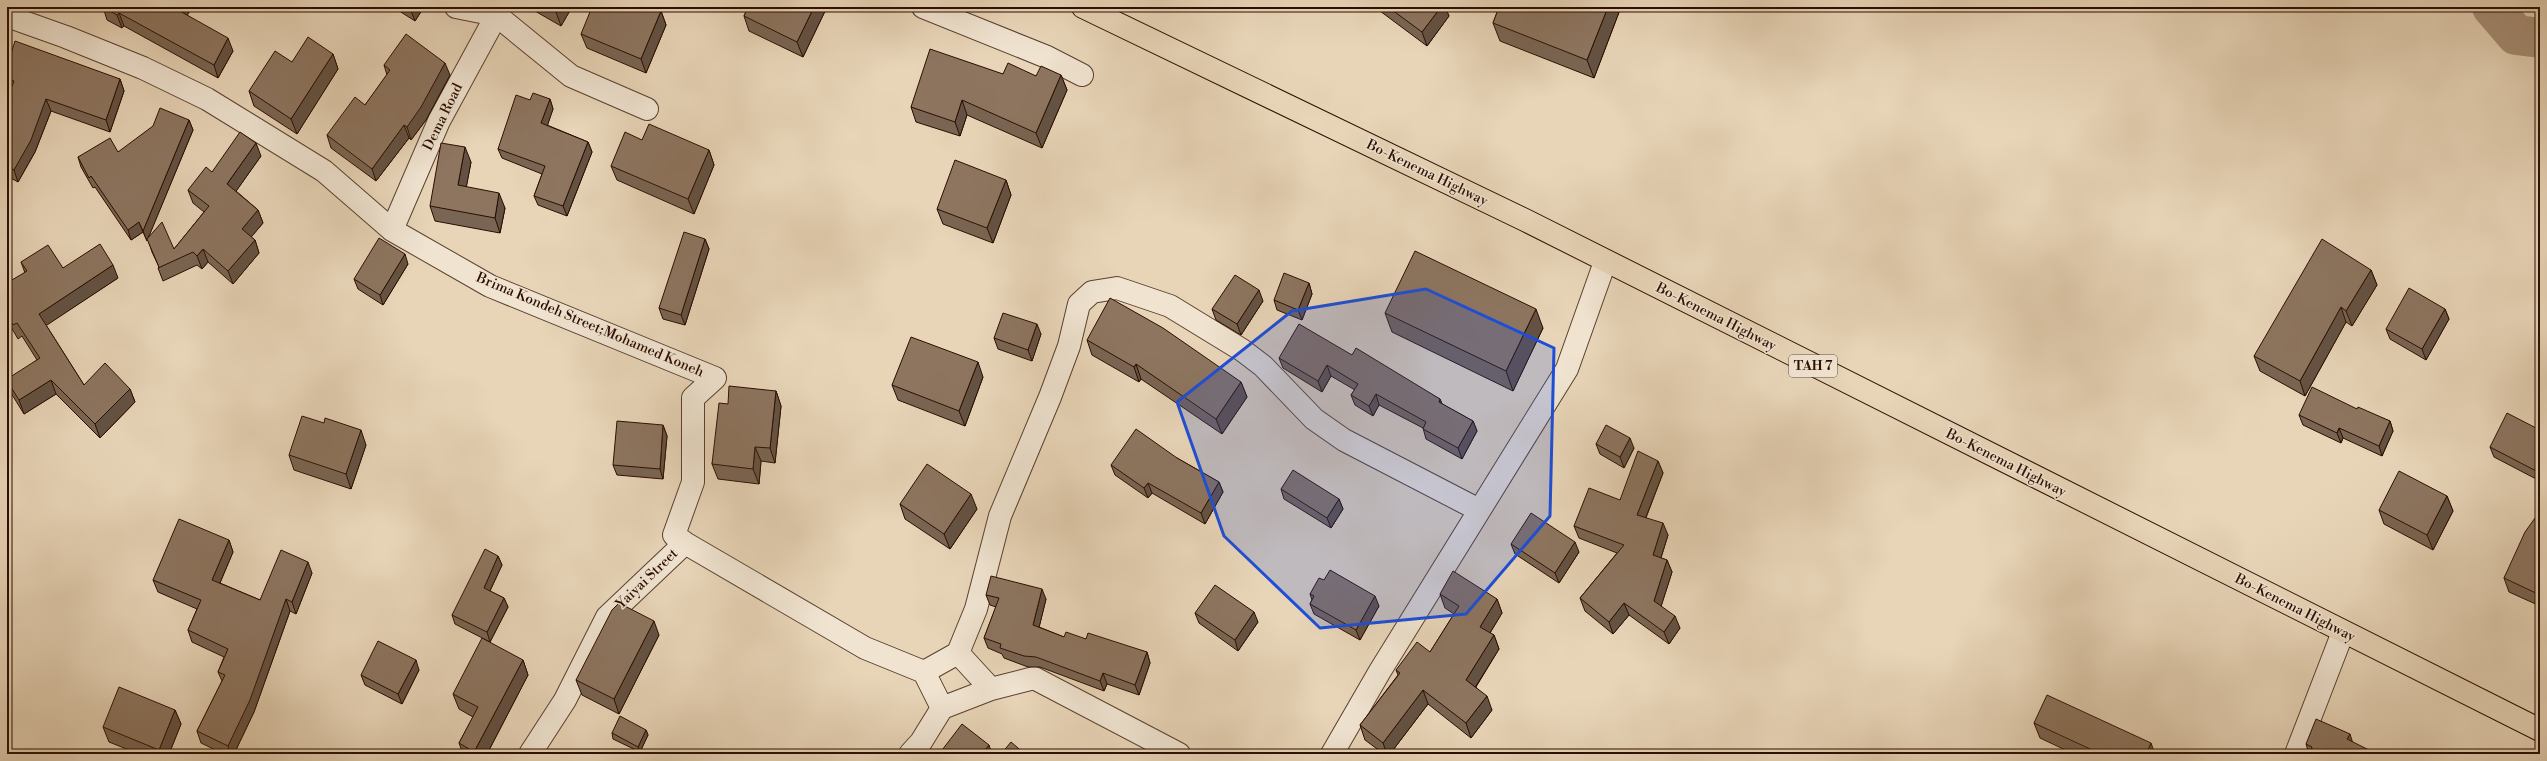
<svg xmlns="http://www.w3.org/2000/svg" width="2547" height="761" font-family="'Libre Bodoni',serif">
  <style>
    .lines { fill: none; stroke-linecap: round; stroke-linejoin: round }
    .river { stroke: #a89179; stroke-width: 40 }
    .street-casing { stroke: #5a3f2e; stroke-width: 24 }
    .highway-casing { stroke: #2b0d00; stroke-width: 24 }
    .street { stroke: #f0e4d1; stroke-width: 22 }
    .highway { stroke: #e8d5b8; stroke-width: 22 }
    .wall { fill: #796553; stroke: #2b0d00 }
    .shaded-wall { fill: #635243; stroke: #2b0d00 }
    .building { fill: #8d7560; stroke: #2b0d00 }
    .marked { fill: #1d4ed8; fill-opacity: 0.2; stroke: #1d4ed8; stroke-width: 3; stroke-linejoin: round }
    .labels { text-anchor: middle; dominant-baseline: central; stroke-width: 3; stroke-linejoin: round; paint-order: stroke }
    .shield { fill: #f0e4d1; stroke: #664e3f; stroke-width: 1 }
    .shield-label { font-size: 13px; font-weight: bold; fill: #2b0d00 }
    .street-label { font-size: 14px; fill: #2b0d00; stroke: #f0e4d1 }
  </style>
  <rect width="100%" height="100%" fill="#e8d5b8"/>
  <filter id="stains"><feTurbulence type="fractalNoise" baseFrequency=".005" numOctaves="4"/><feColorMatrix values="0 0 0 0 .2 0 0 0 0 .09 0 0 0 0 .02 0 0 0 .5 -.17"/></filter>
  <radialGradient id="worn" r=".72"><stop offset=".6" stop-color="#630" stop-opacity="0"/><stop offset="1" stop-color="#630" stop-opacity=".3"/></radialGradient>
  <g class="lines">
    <!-- river -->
    <path class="river" d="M2492 7 2516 35 2540 38"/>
    <!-- street casing -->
    <g class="street-casing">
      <path id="street" d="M456 7 496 15 571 76 647 109
        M923 7 1047 57 1082 75
        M7 16 66 37 143 68 207 99 324 171 392 230 490 286 715 378 693 398V482L674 535 685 543 607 617 565 700 530 754
        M392 230 439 121 501 7
        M685 543 865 648 924 672 942 708
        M924 672 958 653
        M991 689 958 653 976 609 1000 516 1050 397 1069 346 1079 304 1092 292 1117 288 1170 306 1242 350 1263 366 1314 419 1344 440 1479 510
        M910 754 921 742 942 708 991 689 1034 678 1179 754
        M1332 754 1380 671 1567 369 1605 262
        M2296 754 2343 632"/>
    </g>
    <!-- highway casing -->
    <g class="highway-casing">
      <path id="highway" d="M1083 7 1525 220 2540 730"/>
    </g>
    <!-- street -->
    <use href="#street" class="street"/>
    <!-- highway -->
    <use href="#highway" class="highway"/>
  </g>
  <!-- wall -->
  <path class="wall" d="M103 7 187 15 233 51 218 78 124 26 122 28 107 20Z
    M393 7H424L415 21Z
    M528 7H572L561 26Z
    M748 7H827L803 57 749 31 744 16Z
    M1376 7H1445L1449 16 1427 46 1376 8Z
    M1499 7H1621L1594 78 1500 41 1493 23Z
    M661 11 666 25 646 73 587 48 581 34Z
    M333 54 338 69 297 134 254 106 249 91 292 62Z
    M384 65 450 75 426 120 411 140 409 138 376 181 331 148 327 135 365 105 387 75Z
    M7 66 120 79 124 91 110 132 51 111 35 152 18 182 7 176V99L10 91 8 90 7 88Z
    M1003 74 1036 76 1061 75 1067 90 1042 148 967 115 960 136 916 122 911 107Z
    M550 99 553 109 547 125 588 142 592 152 567 216 538 205 534 196 542 174 502 158 498 149 530 100Z
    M189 120 193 130 148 238 174 249 204 212 193 203 188 190 212 172 261 156 236 191 258 210 263 223 251 237 255 240 259 253 233 284 208 262 202 269 197 265 163 281 158 268 159 267 152 252 148 240 147 241 143 232 131 240 95 187 93 188 81 167 78 157 118 152Z
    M642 140 709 150 714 165 694 214 617 180 611 166Z
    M471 162 466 187 505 208 500 233 435 221 430 206Z
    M1006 180 1011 195 993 243 943 224 937 209Z
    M705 239 709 249 685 325 663 319 659 308Z
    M21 262 63 268 118 278 46 325 84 385 130 389 135 402 100 438 56 394 24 414 11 393 7 381 37 360 22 336 18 339 7 320V283L25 273Z
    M408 264 383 305 358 289 354 279Z
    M2371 270 2377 285 2352 326 2346 322 2305 396 2260 371 2254 356Z
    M1309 283 1312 294 1302 320 1277 310 1274 300Z
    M1263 301 1241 335 1216 320 1212 309Z
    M2445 309 2449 319 2426 360 2390 339 2386 329Z
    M1385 313 1543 328 1513 391 1392 332Z
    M1041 334 1032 361 998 349 994 338Z
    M1087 340 1241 382 1247 397 1222 434 1141 379 1139 382 1092 355Z
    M1352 355 1440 399 1442 404 1473 421 1477 431 1462 459 1426 439 1423 428 1379 405 1373 416 1355 405 1351 395 1355 390 1331 376 1322 392 1283 368 1279 358Z
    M983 377 965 426 898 400 892 385Z
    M776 391 781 406 775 463 761 461 759 484 718 479 712 464 728 404Z
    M2357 409 2390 421 2393 431 2382 456 2343 438 2341 443 2303 425 2299 415Z
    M324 423 366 445 351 489 294 470 289 455Z
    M663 425 667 436 663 479 617 475 613 465Z
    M2540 430V481L2494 457 2490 447Z
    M1596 444 1634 448 1624 468 1600 454Z
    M1177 458 1219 482 1223 492 1205 524 1152 493 1148 498 1115 475 1111 465Z
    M1658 461 1663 473 1646 518 1668 535 1661 558 1667 560 1672 572 1661 606 1680 628 1669 644 1629 615 1613 634 1585 611 1580 598 1617 553 1579 538 1574 526 1620 500Z
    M1281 489 1339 499 1343 509 1331 528 1284 499Z
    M2447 496 2453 511 2433 550 2384 524 2379 510Z
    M900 504 977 509 950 549 905 519Z
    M2540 511V606L2509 592 2504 578Z
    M229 540 233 552 220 583 260 600 312 573 296 614 290 611 254 712 234 754H224L201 743 197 731 222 681 218 672 224 657 192 642 188 630 197 609 158 592 153 580Z
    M1511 544 1579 552 1559 583 1515 554Z
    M498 556 502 565 490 591 504 598 508 607 490 642 455 624 452 615Z
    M1324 580 1379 606 1360 640 1314 614 1310 604 1312 600 1310 594Z
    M1440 594 1497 599 1502 613 1490 633 1494 635 1499 649 1476 687 1492 710 1471 738 1428 704 1390 754H1384L1365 740 1360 725 1398 675 1396 670 1430 652 1454 614 1445 608Z
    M986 595 1046 599 1039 627 1064 637 1086 639 1147 652 1150 663 1139 695 1107 684 1104 691 1040 667H1028L1004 658 1002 654 988 648 984 638 996 607 990 605Z
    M1195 613 1258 622 1238 651 1199 623Z
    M659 635 619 714 582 695 576 680Z
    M523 660 528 675 487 754H463L459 743 473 717 459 709 453 694Z
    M419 670 402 704 365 685 361 675Z
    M175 710 181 724 169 754H139L109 742 103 727Z
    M2034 723 2155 754H2074L2040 738Z
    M646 730 648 735 640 752 613 739 612 733Z
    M2353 742 2309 754 2306 744Z"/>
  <!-- shaded-wall -->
  <path class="shaded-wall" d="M180 7H192L183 23 178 10Z
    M413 7H424L415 21 411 11Z
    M559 7H572L561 26 556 12Z
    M814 7H827L803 57 797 42Z
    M1441 7H1445L1449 16 1427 46 1422 32Z
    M1608 7H1621L1594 78 1587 60Z
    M661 11 666 25 646 73 641 59Z
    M119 13 124 26 122 28 117 15Z
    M228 38 233 51 218 78 214 65Z
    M333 54 338 69 297 134 291 119Z
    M445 63 450 75 426 120 411 140 407 127Z
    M1061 75 1067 90 1042 148 1036 133Z
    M120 79 124 91 110 132 106 120Z
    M46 99 51 111 35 152 18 182 14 170Z
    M550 99 553 109 545 133 541 123Z
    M962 100 967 115 960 136 955 122Z
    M189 120 193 130 147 241 143 231Z
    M404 125 409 138 376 181 372 169Z
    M588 142 592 152 567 216 563 206Z
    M256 143 261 156 232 197 227 184Z
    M465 147 471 162 464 200 458 185Z
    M709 150 714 165 694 214 688 199Z
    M1006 180 1011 195 993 243 987 228Z
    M499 193 505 208 500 233 495 218Z
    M258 210 263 223 247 242 242 229Z
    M139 222 143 232 131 240 128 230Z
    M705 239 709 249 685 325 681 315Z
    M255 240 259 253 233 284 228 271Z
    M203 249 208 262 202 269 197 256Z
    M405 254 408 264 383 305 380 295Z
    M113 265 118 278 44 327 39 314Z
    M2371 270 2377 285 2352 326 2346 311Z
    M1309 283 1312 294 1302 320 1298 310Z
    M1259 290 1263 301 1241 335 1237 324Z
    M2341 307 2346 322 2305 396 2300 381Z
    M1536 309 1543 328 1513 391 1506 371Z
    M2445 309 2449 319 2426 360 2422 349Z
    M1037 324 1041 334 1032 361 1028 350Z
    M978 362 983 377 965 426 959 411Z
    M1136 364 1141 379 1139 382 1134 367Z
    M1327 365 1331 376 1322 392 1318 381Z
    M51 380 56 394 24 414 19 400Z
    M1241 382 1247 397 1222 434 1216 419Z
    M130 389 135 402 100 438 95 424Z
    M776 391 781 406 775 463 770 448Z
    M1376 394 1379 405 1373 416 1369 406Z
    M1440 399 1444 409 1439 402Z
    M1473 421 1477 431 1462 459 1458 448Z
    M2390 421 2393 431 2382 456 2379 446Z
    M663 425 667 436 663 479 660 469Z
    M2339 428 2343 438 2341 443 2337 433Z
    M361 430 366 445 351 489 346 474Z
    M1630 438 1634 448 1624 468 1620 457Z
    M755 447 761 461 759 484 753 469Z
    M1658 461 1663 473 1642 527 1637 515Z
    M1219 482 1223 492 1205 524 1201 513Z
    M1148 483 1152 493 1148 498 1144 488Z
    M971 494 977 509 950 549 944 534Z
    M2447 496 2453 511 2433 550 2427 535Z
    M1339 499 1343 509 1331 528 1327 518Z
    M1663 523 1668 535 1658 567 1653 555Z
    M229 540 233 552 216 592 212 580Z
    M1575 542 1579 552 1559 583 1555 573Z
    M498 556 502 565 487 597 484 588Z
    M1667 560 1672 572 1659 613 1654 601Z
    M308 562 312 573 296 614 292 602Z
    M1042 589 1046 599 1037 636 1033 625Z
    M1375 596 1379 606 1360 640 1356 630Z
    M504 598 508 607 490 642 487 632Z
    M286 599 290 611 254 712 234 754H230L228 746Z
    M1497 599 1502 613 1485 641 1480 627Z
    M1624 603 1629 615 1613 634 1609 622Z
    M1254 612 1258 622 1238 651 1235 640Z
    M1675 616 1680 628 1669 644 1664 632Z
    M654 621 659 635 619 714 614 699Z
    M1494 635 1499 649 1471 694 1466 680Z
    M1147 652 1150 663 1139 695 1135 685Z
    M416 660 419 670 402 704 398 694Z
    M523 660 528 675 487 754H475L474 752Z
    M1103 673 1107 684 1104 691 1100 681Z
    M1423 690 1428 704 1390 754H1387L1383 743Z
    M1487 696 1492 710 1471 738 1466 723Z
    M175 710 181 724 169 754H161L159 750Z
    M646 730 648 735 640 752 638 747Z
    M2350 734 2354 747 2347 739Z
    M2151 743 2155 754H2146Z
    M989 745 992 754H982Z"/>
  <!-- building -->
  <path class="building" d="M103 7H180L178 10 228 38 214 65 119 13 117 15Z
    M406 7H413L411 11Z
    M547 7H559L556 12Z
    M592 7H651L661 11 641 59 581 34Z
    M748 7H814L797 42 744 16Z
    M1388 7H1441L1422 32Z
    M1499 7H1608L1587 60 1493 23Z
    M406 34 445 63 421 107 407 127 404 125 372 169 327 135 355 97 365 105 390 70 384 65Z
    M308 37 333 54 291 119 249 91 275 51 292 62Z
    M15 41 120 79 106 120 46 99 31 140 14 170 7 166V99L14 81 7 79V66Z
    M930 49 1003 74 1008 63 1036 76 1041 66 1061 75 1036 133 962 100 955 122 911 107Z
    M533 93 550 99 541 123 588 142 563 206 534 196 545 166 498 149 516 95 530 100Z
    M160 108 189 120 143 231 139 222 128 230 91 176 89 178 78 157 110 138 118 152 153 126Z
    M649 124 709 150 688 199 611 166 625 132 642 140Z
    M240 132 256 143 227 184 258 210 242 229 255 240 228 271 203 249 197 256 193 252 158 268 159 267 147 239 162 222 174 249 209 206 188 190 206 167 212 172Z
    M441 143 465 147 458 185 499 193 495 218 430 206Z
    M955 160 1006 180 987 228 937 209Z
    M684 232 705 239 681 315 659 308Z
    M379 238 405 254 380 295 354 279Z
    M2322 239 2371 270 2346 311 2341 307 2300 381 2254 356Z
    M100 244 113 265 39 314 84 385 105 363 130 389 95 424 51 380 19 400 7 381V379L40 358 17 323 13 325 7 315V283L27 271 21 262 48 245 63 268Z
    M1415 251 1536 309 1506 371 1385 313Z
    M1284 273 1309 283 1298 310 1274 300Z
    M1235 275 1259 290 1237 324 1212 309Z
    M2409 288 2445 309 2422 349 2386 329Z
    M1110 298 1163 328 1241 382 1216 419 1136 364 1134 367 1087 340Z
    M1003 313 1037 324 1028 350 994 338Z
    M1299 324 1352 355 1356 348 1440 399 1439 402 1473 421 1458 448 1423 429 1426 422 1376 394 1369 406 1351 395 1358 384 1327 365 1318 381 1279 358Z
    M911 337 978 362 959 411 892 385Z
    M729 386 776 391 770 448 755 447 753 469 712 464 719 403 728 404Z
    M2312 387 2357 409 2358 407 2390 421 2379 446 2339 428 2337 433 2299 415Z
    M2507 413 2540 430V473L2490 447Z
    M302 416 324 423 325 418 361 430 346 474 289 455Z
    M617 421 663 425 660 469 613 465Z
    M1606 425 1630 438 1620 457 1596 444Z
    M1136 429 1177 458 1219 482 1201 513 1148 483 1144 488 1111 465Z
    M1638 451 1658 461 1637 515 1663 523 1653 555 1667 560 1654 601 1675 616 1664 632 1624 603 1609 622 1580 598 1624 545 1574 526 1589 488 1620 500Z
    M927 464 971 494 944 534 900 504Z
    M1293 470 1339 499 1327 518 1281 489Z
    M2399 471 2447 496 2427 535 2379 510Z
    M2540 511V595L2504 578 2525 532Z
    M1531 513 1575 542 1555 573 1511 544Z
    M179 519 229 540 212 580 260 600 281 550 308 562 292 602 286 599 250 700 228 746 197 731 225 675 218 672 228 649 188 630 201 600 153 580Z
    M485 549 498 556 484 588 504 598 487 632 452 615Z
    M1330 570 1375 596 1356 630 1310 604 1314 596 1310 594 1319 578 1324 580Z
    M1453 571 1497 599 1480 627 1494 635 1466 680 1487 696 1466 723 1423 690 1383 743 1360 725 1400 673 1396 670 1417 642 1430 652 1459 606 1440 594Z
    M991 576 1042 589 1033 625 1064 637 1066 632 1086 639 1088 633 1147 652 1135 685 1103 673 1100 681 1036 657 1024 656 1000 648 1001 644 984 638 999 598 986 595Z
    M1215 585 1254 612 1235 640 1195 613Z
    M619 603 654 621 614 699 576 680 612 610Z
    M482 638 523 660 474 752 459 743 478 707 453 694Z
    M378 641 416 660 398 694 361 675Z
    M119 687 175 710 159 750 103 727Z
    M2047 695 2151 743 2146 754H2101L2034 723Z
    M620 716 646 730 638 747 612 733Z
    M2316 719 2350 734 2347 739 2377 754H2310L2312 747 2306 744Z
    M962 724 989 745 982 754H939Z
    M1011 742 1025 754H1001Z"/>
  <!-- marked area -->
  <path class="marked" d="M1426 289 1554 348 1550 516 1466 614 1320 628 1224 536 1177 402 1292 311Z"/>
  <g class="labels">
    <!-- shield labels -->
    <rect class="shield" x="1789" y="355" width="48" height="22" rx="3"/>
    <g class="shield-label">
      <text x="1813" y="366">TAH 7</text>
    </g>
    <!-- street labels -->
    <g class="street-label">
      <text transform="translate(443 117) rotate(-64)">Dema Road</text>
      <text transform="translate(1427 173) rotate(26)">Bo-Kenema Highway</text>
      <text transform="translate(1716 317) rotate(27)">Bo-Kenema Highway</text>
      <text transform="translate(590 325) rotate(23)">Brima Kondeh Street;Mohamed Koneh</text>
      <text transform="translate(2006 463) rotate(27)">Bo-Kenema Highway</text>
      <text transform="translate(647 579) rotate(-44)">Yaiyai Street</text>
      <text transform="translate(2295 608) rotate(27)">Bo-Kenema Highway</text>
    </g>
  </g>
  <!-- margin -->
  <rect width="2547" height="761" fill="none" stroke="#e8d5b8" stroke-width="24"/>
  <rect x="8" y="8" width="2531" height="745" fill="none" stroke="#2b0d00" stroke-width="2"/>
  <rect x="12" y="12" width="2523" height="737" fill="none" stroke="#2b0d00"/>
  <rect width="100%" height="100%" filter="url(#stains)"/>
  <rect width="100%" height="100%" fill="url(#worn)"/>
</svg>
